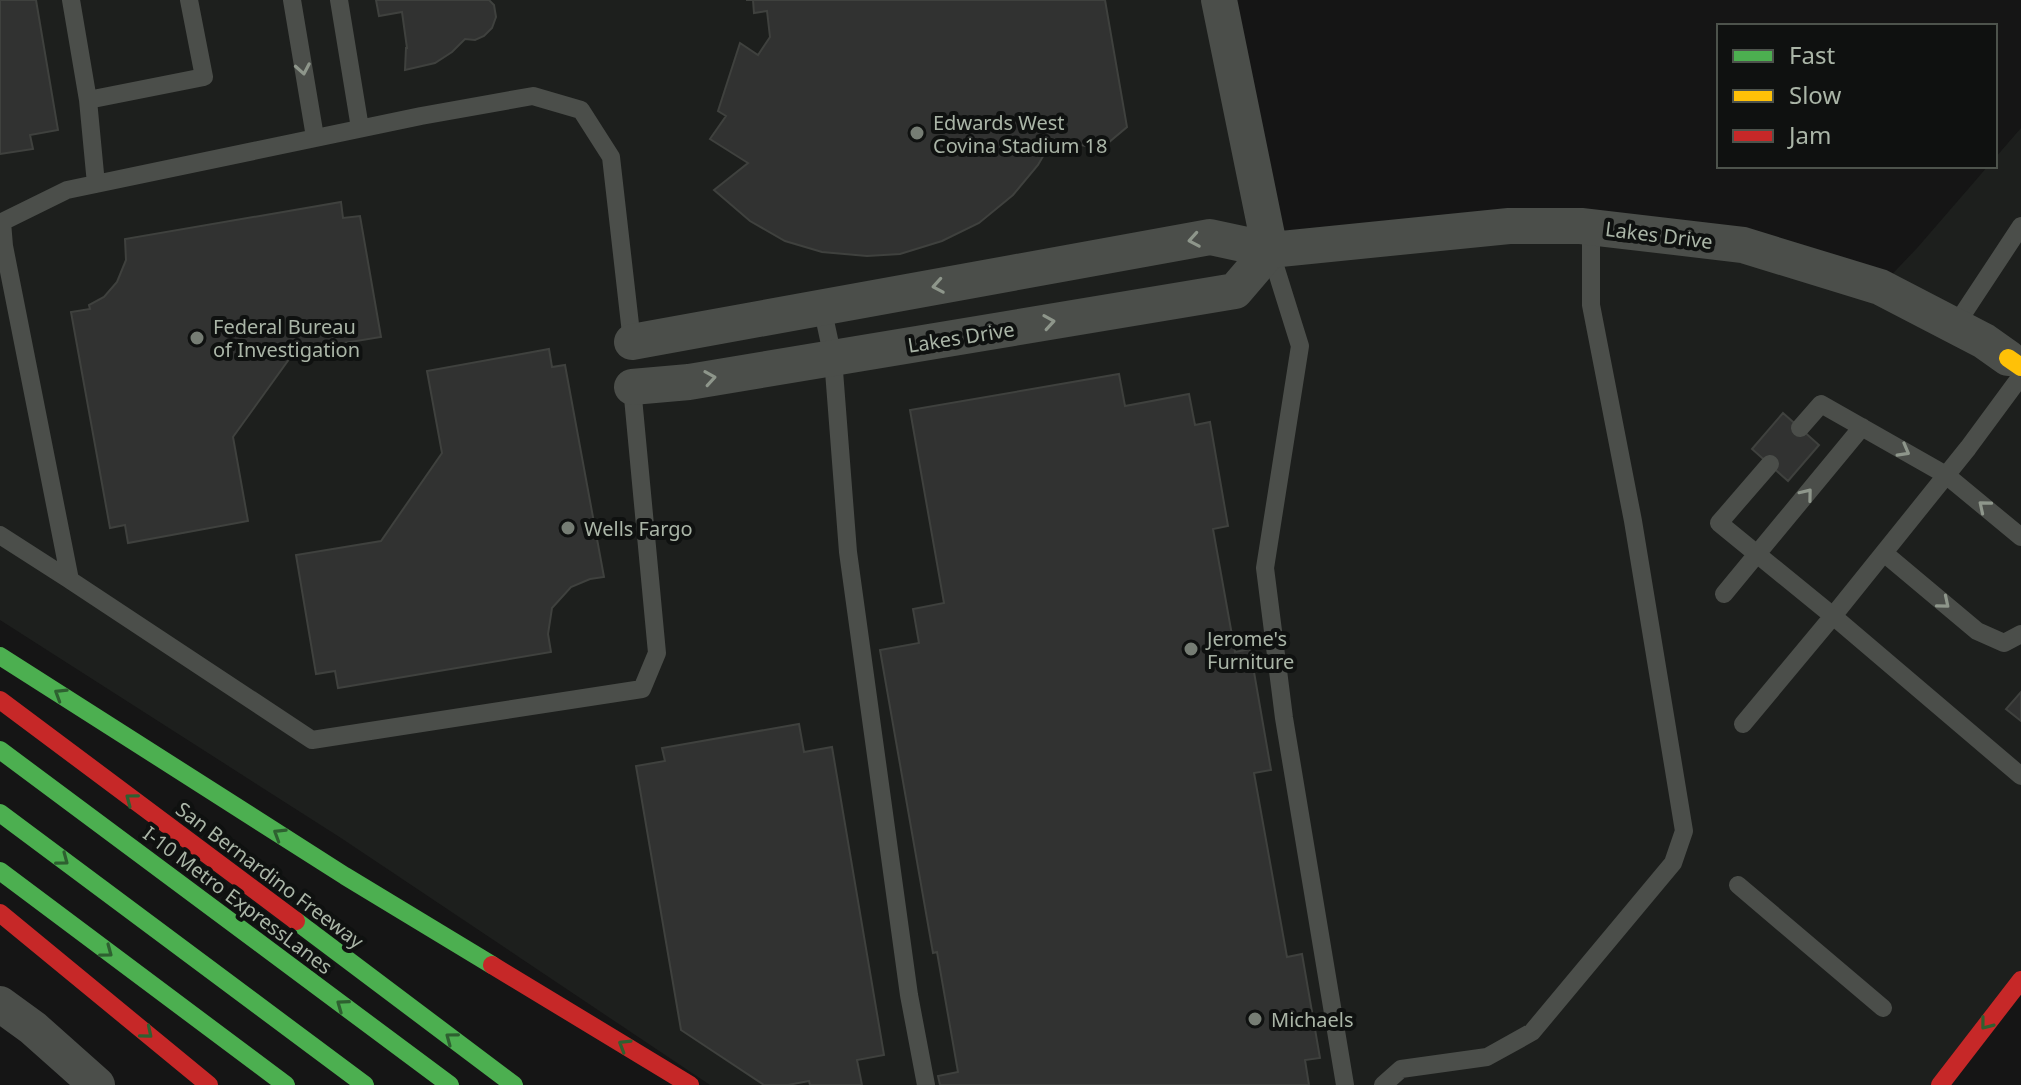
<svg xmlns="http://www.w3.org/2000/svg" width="2021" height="1085" font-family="'Noto Sans',sans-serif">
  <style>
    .built { fill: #1d1f1d }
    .building { fill: #313231; stroke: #3f413e; stroke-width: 2 }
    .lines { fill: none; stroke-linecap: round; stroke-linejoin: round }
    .lane { stroke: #4b4e4a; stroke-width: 18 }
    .street { stroke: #4b4e4a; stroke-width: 36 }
    .fast { stroke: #4caf50; stroke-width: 18 }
    .slow { stroke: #ffc107; stroke-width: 18 }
    .jam { stroke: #c62828; stroke-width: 18 }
    .oneway { stroke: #8e968b }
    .oneway2 { stroke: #2e6030 }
    .poi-dot { fill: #767d74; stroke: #0f1110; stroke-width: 3 }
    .labels { text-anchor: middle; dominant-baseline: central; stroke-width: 8; stroke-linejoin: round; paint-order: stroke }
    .poi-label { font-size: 20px; fill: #aab5a7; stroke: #0f1110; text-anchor: start }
    .street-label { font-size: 20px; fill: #aab5a7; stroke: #0f1110 }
  </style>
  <rect width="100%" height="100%" fill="#151515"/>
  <!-- built -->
  <path class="built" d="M0 0H1219L1270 250 1581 226 1880 287 1918 247 1988 166H1995V158L2021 128V980L1940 1085H710L341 838 0 620Z"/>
  <!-- building -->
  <path class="building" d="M0 0H36L58 130 30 135 33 149 0 154Z
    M376 0H489L494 5 496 17 492 28 484 36 475 40 465 39 452 52 435 63 405 70 406 48H407L402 12 379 16Z
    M746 0H1105L1127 127 1108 143 1090 147 1053 139 1038 165 1013 195 979 223 942 241 900 254 867 256 822 252 785 241 750 221 714 190 748 163 710 139 726 116 718 111 740 43 758 55 770 37 767 11 754 13 753 0Z
    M341 202 343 218 360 216 381 337 295 351 233 437 248 521 128 543 125 525 110 528 71 312 90 309 89 305 104 297 117 282 126 260 125 239Z
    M549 349 552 367 565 365 604 577 590 579 571 587 552 608 548 634 551 652 338 688 335 671 316 674 296 555 381 541 442 453 427 371Z
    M1119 374 1125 406 1189 394 1195 425 1210 422 1228 526 1213 529 1235 652 1250 649 1271 770 1254 773 1287 957 1302 954 1320 1058 1305 1060 1309 1085H940L938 1076 958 1072 937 952 933 953 880 650 919 643 913 609 944 603 910 410Z
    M1783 413 1819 445 1788 481 1752 449Z
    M2021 692V721L2006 709Z
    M799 724 804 752 832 747 884 1055 857 1060 862 1085H810L809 1081 788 1085H764L681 1030 636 766 665 761 662 748Z"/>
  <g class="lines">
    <!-- lane -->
    <path class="lane" d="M71 0 88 100 96 184
      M292 0 315 137
      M339 0 360 128
      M88 100 204 77 189 0
      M1270 250 1300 346 1265 568 1284 718 1345 1085
      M822 307 833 358 848 552 909 995 926 1085
      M1955 326 2021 226
      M632 342 611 157 581 110 533 96 421 116 67 190 2 222 4 246 70 580 312 740 642 689 657 653 632 387
      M2021 376 1968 448 1833 616 2021 776
      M1800 428 1821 404 1946 475 2021 537
      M0 535 70 580
      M1884 553 1977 631 2004 643 2021 634
      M1724 594 1862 427
      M1743 724 1833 616 1719 523 1770 464
      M1738 885 1883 1008
      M1383 1085 1401 1069 1487 1057 1532 1032 1673 863 1684 831 1633 521 1591 305V227"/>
    <!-- street -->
    <path class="street" d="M1219 0 1270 250
      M632 342 1210 237 1270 250 1509 226H1581L1743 245 1880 287 1984 341 2008 358
      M632 387 689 382 1235 291 1270 250
      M0 1004 33 1028 97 1085"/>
    <!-- fast -->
    <path class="fast" d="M0 656 345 876 492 965
      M0 750 450 1085
      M0 813 365 1085
      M0 871 286 1085
      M296 921 514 1085"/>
    <!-- slow -->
    <path class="slow" d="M2008 358 2021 367"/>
    <!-- jam -->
    <path class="jam" d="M0 700 296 921
      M0 913 209 1085
      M492 965 690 1085
      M1940 1085 2021 980"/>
  </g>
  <!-- one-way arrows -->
  <defs><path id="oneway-chevron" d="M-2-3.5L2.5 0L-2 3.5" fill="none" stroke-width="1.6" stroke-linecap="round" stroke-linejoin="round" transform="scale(2)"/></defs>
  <g class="oneway">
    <use href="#oneway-chevron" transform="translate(303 69) rotate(80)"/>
    <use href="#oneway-chevron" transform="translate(1194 240) rotate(170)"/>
    <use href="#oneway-chevron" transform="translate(938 286) rotate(170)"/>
    <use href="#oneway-chevron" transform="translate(1049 322) rotate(-9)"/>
    <use href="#oneway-chevron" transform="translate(710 378) rotate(-9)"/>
    <use href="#oneway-chevron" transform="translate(1904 451) rotate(29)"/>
    <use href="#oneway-chevron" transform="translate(1807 494) rotate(-51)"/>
    <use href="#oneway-chevron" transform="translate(1984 506) rotate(-140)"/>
    <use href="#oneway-chevron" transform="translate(1944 603) rotate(40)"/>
  </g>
  <g class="oneway2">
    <use href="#oneway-chevron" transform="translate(60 694) rotate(-148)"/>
    <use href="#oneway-chevron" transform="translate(131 799) rotate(-143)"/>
    <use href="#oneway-chevron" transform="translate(279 834) rotate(-148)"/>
    <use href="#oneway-chevron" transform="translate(63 860) rotate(37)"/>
    <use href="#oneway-chevron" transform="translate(107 952) rotate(37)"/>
    <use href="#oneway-chevron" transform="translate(342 1005) rotate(-144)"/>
    <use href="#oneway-chevron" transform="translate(1986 1024) rotate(128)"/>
    <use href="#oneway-chevron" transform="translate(147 1033) rotate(40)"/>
    <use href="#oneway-chevron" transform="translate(451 1038) rotate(-143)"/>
    <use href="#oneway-chevron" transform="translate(624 1045) rotate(-149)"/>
  </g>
  <!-- markers -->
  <g class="poi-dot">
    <circle cx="917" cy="133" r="8"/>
    <circle cx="197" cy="338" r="8"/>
    <circle cx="568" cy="528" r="8"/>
    <circle cx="1191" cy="649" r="8"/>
    <circle cx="1255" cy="1019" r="8"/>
  </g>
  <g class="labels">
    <!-- poi labels -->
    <g class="poi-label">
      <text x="933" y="122">Edwards West<tspan x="933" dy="23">Covina Stadium 18</tspan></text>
      <text x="213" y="326">Federal Bureau<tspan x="213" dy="23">of Investigation</tspan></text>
      <text x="584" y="528">Wells Fargo</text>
      <text x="1207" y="638">Jerome's<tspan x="1207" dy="23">Furniture</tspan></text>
      <text x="1271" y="1019">Michaels</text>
    </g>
    <!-- street labels -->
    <g class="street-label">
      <text transform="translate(1659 235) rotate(7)">Lakes Drive</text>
      <text transform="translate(961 337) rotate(-9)">Lakes Drive</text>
      <text transform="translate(270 875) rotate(37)">San Bernardino Freeway</text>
      <text transform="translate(238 900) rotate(37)">I-10 Metro ExpressLanes</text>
    </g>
  </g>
  <!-- legend -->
  <rect x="1717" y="24" width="280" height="144" fill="#0f1110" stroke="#4d534c" stroke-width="2"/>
  <rect x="1733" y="50" width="40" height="12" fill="#4caf50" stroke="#4d534c" stroke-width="2"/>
  <text x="1789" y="64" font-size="24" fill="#aab5a7">Fast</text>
  <rect x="1733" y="90" width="40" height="12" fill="#ffc107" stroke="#4d534c" stroke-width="2"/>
  <text x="1789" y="104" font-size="24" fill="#aab5a7">Slow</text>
  <rect x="1733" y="130" width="40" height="12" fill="#c62828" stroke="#4d534c" stroke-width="2"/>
  <text x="1789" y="144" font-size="24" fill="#aab5a7">Jam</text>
</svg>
